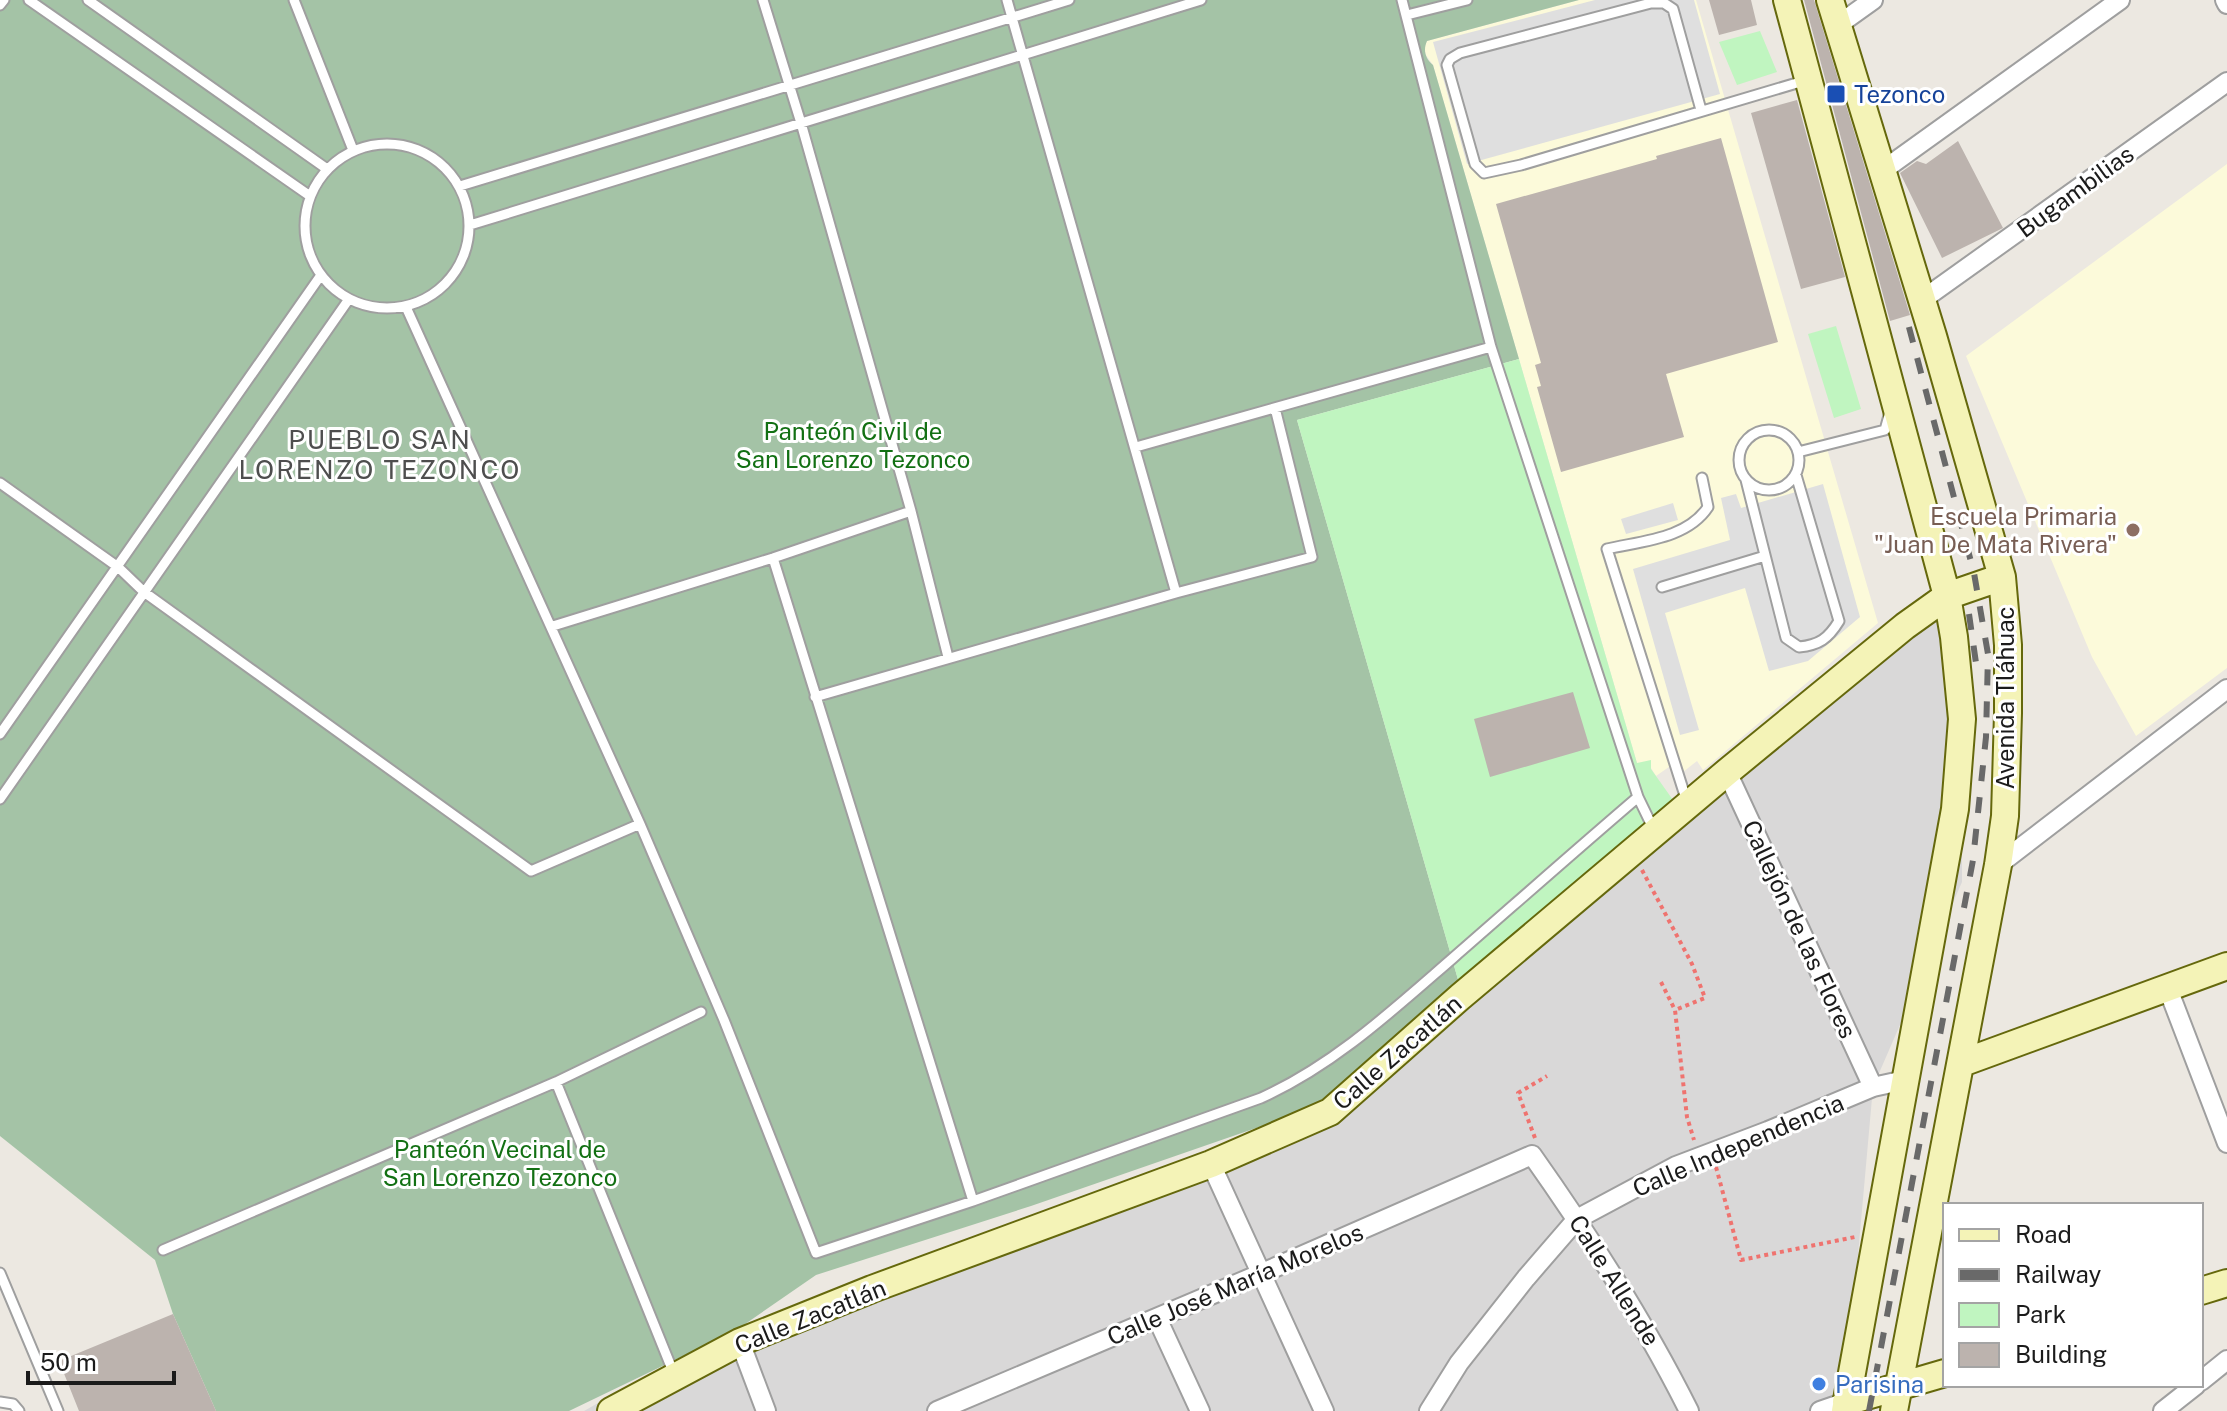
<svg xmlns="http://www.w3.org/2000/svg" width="2227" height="1411" font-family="'Public Sans',sans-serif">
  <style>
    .residential { fill: #d9d8d8 }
    .education { fill: #fcfada }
    .cemetery { fill: #a4c3a6 }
    .park { fill: #c0f5c0 }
    .parking { fill: #dfdfdf }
    .building { fill: #bcb3ae }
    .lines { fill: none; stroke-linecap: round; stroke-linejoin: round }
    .lane-casing { stroke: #9f9f9f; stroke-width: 13 }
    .street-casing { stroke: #9f9f9f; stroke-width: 22 }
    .secondary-casing { stroke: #65680c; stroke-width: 30 }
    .path { stroke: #ef736f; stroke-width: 4; stroke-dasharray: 4 4; stroke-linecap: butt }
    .lane { stroke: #fff; stroke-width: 9 }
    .street { stroke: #fff; stroke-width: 18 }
    .secondary { stroke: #f4f3b7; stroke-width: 26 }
    .rail { stroke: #696969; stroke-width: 6; stroke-dasharray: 16 16; stroke-linecap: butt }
    .transit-dot { fill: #1a4fb4; stroke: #fff; stroke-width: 3 }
    .education-dot { fill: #8d6e63; stroke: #fff; stroke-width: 3 }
    .shop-dot { fill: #3f7fe0; stroke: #fff; stroke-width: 3 }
    .labels { text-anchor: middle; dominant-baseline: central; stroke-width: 6; stroke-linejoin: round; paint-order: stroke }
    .transit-label { font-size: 24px; fill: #164399; stroke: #fff; text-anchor: start }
    .street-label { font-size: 24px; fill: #1b1b1b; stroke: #fff }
    .park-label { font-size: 24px; fill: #127013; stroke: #fff }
    .education-label { font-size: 24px; fill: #785e54; stroke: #fff; text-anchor: end }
    .shop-label { font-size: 24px; fill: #366cbe; stroke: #fff; text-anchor: start }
    .neighbourhood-label { font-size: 26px; letter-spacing: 2px; fill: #4e4e4e; stroke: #fff }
  </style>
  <rect width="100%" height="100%" fill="#ece8e1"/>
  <!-- residential -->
  <path class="residential" d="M1947 596 1962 719V882L1873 1087 1844 1411H584L670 1362 872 1289 1330 1112Z"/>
  <!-- education -->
  <path class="education" d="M1579 0H1696L1878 623 1703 770 1697 761 1683 772 1676 762 1656 776 1651 768 1637 763 1433 65 1426 55 1424 48 1427 41Z
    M2227 164V668L2136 736 2092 657 1966 356Z"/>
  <!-- cemetery -->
  <path class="cemetery" d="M0 0H1579L1427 41C1423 50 1425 58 1433 65L1519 359 1297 420 1459 983 1311 1109 1031 1206 816 1275 735 1331 569 1411H216L173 1314 155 1260 0 1136Z"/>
  <!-- park -->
  <path class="park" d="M1760 31 1777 72 1737 85 1719 42Z
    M1836 326 1861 409 1834 418 1808 334Z
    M1519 359 1637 763 1651 760V769L1673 800 1459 983 1297 420Z"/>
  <!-- parking -->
  <path class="parking" d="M1595 0H1694L1720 94 1467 164 1433 42Z
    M1823 484 1860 617 1808 661 1769 671 1745 588 1665 613 1699 730 1680 735 1633 569 1730 540 1721 498 1736 494 1741 508Z
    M1673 503 1678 520 1626 534 1621 519Z"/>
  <!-- building -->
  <path class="building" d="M1709 0H1751L1757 25 1719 35Z
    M1804 0H1814L1910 315 1890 321Z
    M1797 100 1845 277 1801 289 1751 113Z
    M1721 138 1778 342 1666 374 1684 437 1561 472 1537 387 1541 386 1535 365 1541 363 1496 204 1657 159 1656 156Z
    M1958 141 2003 228 1942 258 1900 173 1917 161 1926 164Z
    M1573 692 1590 748 1490 777 1474 719Z
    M173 1314 216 1411H79L59 1361Z"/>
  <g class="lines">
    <!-- lane casing -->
    <g class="lane-casing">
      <path id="lane" d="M29 0 310 196
        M88 0 327 169
        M294 0 353 150
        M1402 0 1491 347 1638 797 1654 830
        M0 5 4 0
        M1407 15 1467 0
        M1701 110 1673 9 1664 3H1651L1460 53 1450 59 1447 65 1475 164 1484 173 1521 165 1807 80
        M305 226a82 82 0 1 1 164 0a82 82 0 1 1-164 0Z
        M460 186 1069 0
        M470 225 1201 0
        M406 307 640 824 724 1020 816 1253 973 1201 1261 1098C1334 1065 1393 1010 1453 958 1515 904 1576 850 1638 797
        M1739 460a30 30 0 1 1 60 0a30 30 0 1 1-60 0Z
        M1136 447 1491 347
        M1798 452 1885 430 1890 412
        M1746 480 1786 638 1799 647C1819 645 1828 639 1839 621L1796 475
        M0 483 118 567 144 592 531 871 640 824
        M911 511 948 657
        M773 558 973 1201
        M1662 587 1765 556
        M1176 593 1312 557 1275 408
        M553 626 773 558 911 511 801 123 763 0
        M815 697 1176 593 1007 0
        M0 734 321 275
        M0 799 349 299
        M1687 802 1607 549C1641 541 1687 539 1708 507L1702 478
        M556 1082 674 1374
        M163 1250 556 1082 701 1012
        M0 1273 58 1411
        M0 1402 13 1404 19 1411"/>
    </g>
    <!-- street casing -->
    <g class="street-casing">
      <path id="street" d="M2225 0 2227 4
        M1838 25 1873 0
        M1882 171 2120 0
        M1922 300 2227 82
        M1727 772 1873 1087
        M1998 865 2227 689
        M2168 989 2227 1143
        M1211 1164 1324 1411
        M1157 1318 1200 1411
        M740 1342 766 1411
        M2201 1381 2227 1360
        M937 1411 1260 1274 1532 1155C1590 1237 1644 1321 1689 1411
        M1429 1411 1459 1363 1526 1278 1577 1219 1676 1166 1768 1131 1873 1087 1905 1080
        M1820 1411 1846 1402
        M2163 1411 2196 1385"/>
    </g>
    <!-- secondary casing -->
    <g class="secondary-casing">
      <path id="secondary" d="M1787 0 1947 596 1954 637 1962 719 1955 809 1845 1411
        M1830 0 1933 336 2002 577 2008 645V713L2005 816 1998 865 1894 1411
        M1962 1063 2227 966
        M2201 1291 2227 1283
        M1846 1402 1945 1373
        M611 1411 740 1342 872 1289 1211 1164 1330 1112 1460 997 1727 772 1905 626 1947 596 2002 577"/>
    </g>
    <!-- path -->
    <path class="path" d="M1642 870 1692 964 1705 998 1675 1010 1687 1117 1694 1140
      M1661 982 1675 1010
      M1535 1138 1518 1093 1547 1076
      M1716 1167 1741 1260 1855 1237"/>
    <!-- lane -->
    <use href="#lane" class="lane"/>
    <!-- street -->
    <use href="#street" class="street"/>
    <!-- secondary -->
    <use href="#secondary" class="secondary"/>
    <!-- rail -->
    <path class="rail" d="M1969 614 1978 677
      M1869 1411 1973 860 1986 737 1988 654 1974 573 1906 316"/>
  </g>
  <!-- markers -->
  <rect class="transit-dot" x="1826" y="84" width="20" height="20" rx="4"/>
  <circle class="education-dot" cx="2133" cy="530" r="8"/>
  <circle class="shop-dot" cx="1819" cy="1384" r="8"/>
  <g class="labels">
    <!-- transit labels -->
    <g class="transit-label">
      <text x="1854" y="94">Tezonco</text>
    </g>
    <!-- street labels -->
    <g class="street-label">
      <text transform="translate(2075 191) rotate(-36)">Bugambilias</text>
      <text transform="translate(2005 698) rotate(-90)">Avenida Tláhuac</text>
      <text transform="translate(1800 929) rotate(65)">Callejón de las Flores</text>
      <text transform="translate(1397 1052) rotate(-41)">Calle Zacatlán</text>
      <text transform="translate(1738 1145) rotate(-23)">Calle Independencia</text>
      <text transform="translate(1615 1280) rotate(58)">Calle Allende</text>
      <text transform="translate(1235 1284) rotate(-23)">Calle José María Morelos</text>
      <text transform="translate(810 1316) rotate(-22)">Calle Zacatlán</text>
    </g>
    <!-- park labels -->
    <g class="park-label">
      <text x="853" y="431">Panteón Civil de<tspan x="853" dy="28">San Lorenzo Tezonco</tspan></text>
      <text x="500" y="1149">Panteón Vecinal de<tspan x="500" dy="28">San Lorenzo Tezonco</tspan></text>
    </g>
    <!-- education labels -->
    <g class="education-label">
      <text x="2117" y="516">Escuela Primaria<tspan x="2117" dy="28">"Juan De Mata Rivera"</tspan></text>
    </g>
    <!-- shop labels -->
    <g class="shop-label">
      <text x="1835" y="1384">Parisina</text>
    </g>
    <!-- neighbourhood labels -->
    <g class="neighbourhood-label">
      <text x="380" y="439">PUEBLO SAN<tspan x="380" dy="30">LORENZO TEZONCO</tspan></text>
    </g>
  </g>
  <!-- legend -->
  <rect x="1943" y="1203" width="260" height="184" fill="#ffffff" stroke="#a4a4a4" stroke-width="2"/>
  <rect x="1959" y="1229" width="40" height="12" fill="#f4f3b7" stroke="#a4a4a4" stroke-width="2"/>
  <text x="2015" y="1243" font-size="24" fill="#1b1b1b">Road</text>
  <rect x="1959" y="1269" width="40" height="12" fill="#696969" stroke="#a4a4a4" stroke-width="2"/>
  <text x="2015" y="1283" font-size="24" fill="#1b1b1b">Railway</text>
  <rect x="1959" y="1303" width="40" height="24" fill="#c0f5c0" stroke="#a4a4a4" stroke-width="2"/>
  <text x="2015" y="1323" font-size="24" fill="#1b1b1b">Park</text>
  <rect x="1959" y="1343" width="40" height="24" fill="#bcb3ae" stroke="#a4a4a4" stroke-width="2"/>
  <text x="2015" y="1363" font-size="24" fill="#1b1b1b">Building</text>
  <!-- scale -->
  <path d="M28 1371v12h146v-12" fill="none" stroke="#1b1b1b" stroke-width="4"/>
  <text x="40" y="1371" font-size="24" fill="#1b1b1b" stroke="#ffffff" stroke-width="6" paint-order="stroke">50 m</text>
</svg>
